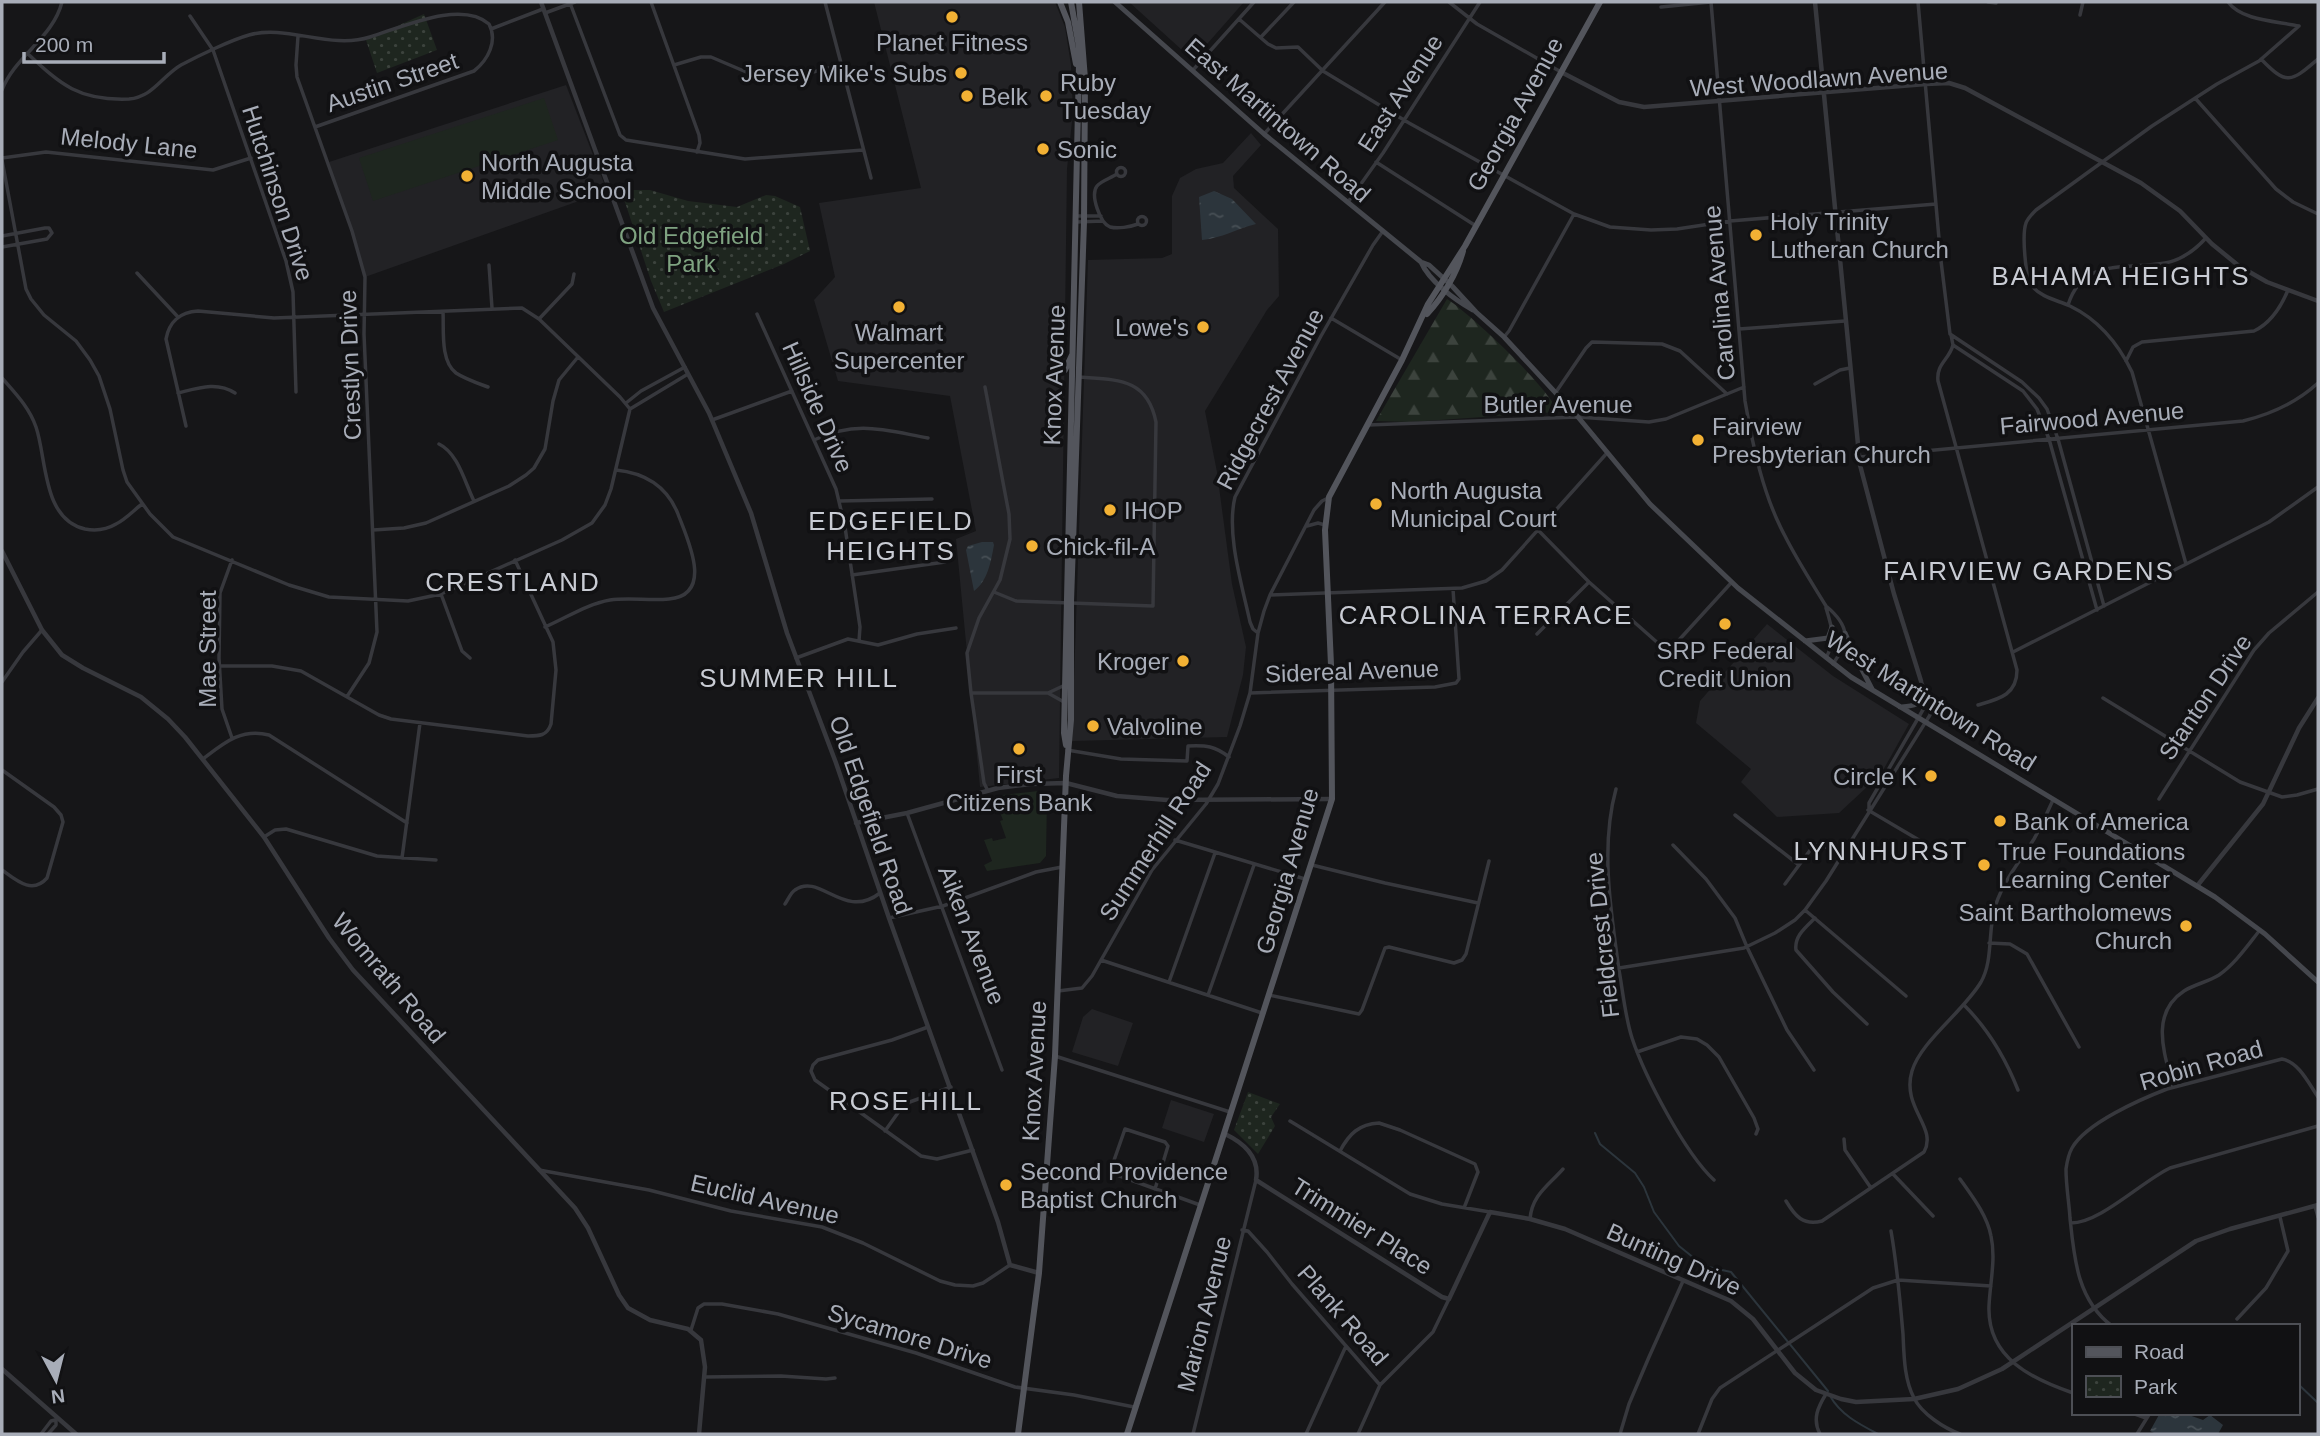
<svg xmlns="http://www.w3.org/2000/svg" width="2320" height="1436" font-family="Helvetica,sans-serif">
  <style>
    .built { fill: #222225 }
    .grass { fill: #1e261f }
    .forest { fill: url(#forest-firs) }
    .park { fill: url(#park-dots) }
    .water { fill: url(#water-ripples) }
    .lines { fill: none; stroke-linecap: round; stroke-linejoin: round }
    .stream { stroke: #2c353c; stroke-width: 2 }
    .minor { stroke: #37383d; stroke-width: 3.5 }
    .tertiary { stroke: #37383d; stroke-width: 4.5 }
    .secondary { stroke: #45474d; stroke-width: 5 }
    .primary { stroke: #53555c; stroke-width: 6 }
    .poi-dot { fill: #f2b134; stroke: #111113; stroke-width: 2.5 }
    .labels { text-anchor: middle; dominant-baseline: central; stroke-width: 7; stroke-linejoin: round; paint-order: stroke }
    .poi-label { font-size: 24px; fill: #a8adb8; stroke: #111113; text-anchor: start }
    .street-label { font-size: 24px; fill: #a8adb8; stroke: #111113 }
    .park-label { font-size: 24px; fill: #7fa381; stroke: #111113 }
    .neighbourhood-label { font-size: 26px; letter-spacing: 2px; fill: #c9ccd4; stroke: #111113 }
  </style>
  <defs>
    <pattern id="forest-firs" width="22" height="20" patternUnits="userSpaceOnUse" patternTransform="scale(1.75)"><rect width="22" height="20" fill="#1e261f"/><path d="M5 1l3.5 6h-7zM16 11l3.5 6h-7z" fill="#3c433d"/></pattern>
    <pattern id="park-dots" width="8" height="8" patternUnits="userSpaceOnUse" patternTransform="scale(1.75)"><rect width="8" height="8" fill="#1e261f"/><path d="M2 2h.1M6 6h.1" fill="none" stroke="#3c433d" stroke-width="1.8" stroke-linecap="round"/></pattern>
    <pattern id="water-ripples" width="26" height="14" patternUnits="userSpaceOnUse" patternTransform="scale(1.75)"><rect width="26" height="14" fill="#2c353c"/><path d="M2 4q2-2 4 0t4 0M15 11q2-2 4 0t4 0" fill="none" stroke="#485056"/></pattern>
  </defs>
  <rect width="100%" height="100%" fill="#161618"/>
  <!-- built -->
  <path class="built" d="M874 2H1055L1065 27 1071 65 1073 112 1067 169 1059 778 980 787 956 539 976 531 950 396 838 381 814 300 835 277 819 203 921 188Z
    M1129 2H1244L1193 60Z
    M566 85 607 191 365 277 329 162Z
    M1251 133 1261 145 1233 176 1234 188 1278 229 1279 296 1267 310 1205 411 1217 472 1232 584 1246 647 1243 675 1227 737 1072 741 1088 260 1162 258 1172 254V196L1180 178 1196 169 1223 163Z
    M1767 624 1833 676 1909 724 1881 774 1839 813 1777 817 1741 782 1751 769 1696 723 1700 701Z
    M1092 1009 1133 1023 1118 1066 1072 1052 1083 1017Z
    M1171 1100 1214 1114 1204 1142 1162 1128Z"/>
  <!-- grass -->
  <path class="grass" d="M544 98 558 140 373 201 359 158Z
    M1038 791 1047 799 1046 856 1040 863 987 871 984 865 992 861 984 840 992 838 993 841 1006 838 1000 821 1003 820 993 796Z"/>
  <!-- forest -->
  <path class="forest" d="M1447 299C1467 311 1553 391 1557 412L1410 422 1376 421Z"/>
  <!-- park -->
  <path class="park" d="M424 14 437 50 377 73 366 40Z
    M621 190H650L688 201 737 207 766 195 775 196 800 207 810 251 784 264 664 312 651 281Z
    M1248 1092 1280 1104 1271 1117 1275 1126 1258 1154 1234 1130Z"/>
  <!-- water -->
  <path class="water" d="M1214 191 1232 199 1256 224C1236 229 1222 238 1202 240L1199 197Z
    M982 542H993L994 545C991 561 988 581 974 591L966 550 968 546Z
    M2160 1413H2183L2203 1420 2210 1415 2223 1425 2218 1434H2156L2150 1431Z"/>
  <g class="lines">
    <!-- stream -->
    <path class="stream" d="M1595 1133 1600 1144 1635 1173 1644 1187 1654 1212 1679 1246 1704 1266 1731 1272 1828 1391
      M2297 1383 2318 1403
      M1830 1396C1841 1415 1859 1424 1878 1434"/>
    <!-- minor -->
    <path class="minor" d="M651 2 699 135 700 143 697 152
      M825 2 871 178
      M1449 2 1477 24 1561 72
      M1918 2 1941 261 1950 334 2022 382 2039 398 2047 409 2058 439 2104 606
      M1988 2 1996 3
      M2228 2C2242 21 2277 21 2299 26
      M570 3 620 135 626 140 745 159 863 150
      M1661 7 1711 2 1745 401C1753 447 1763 495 1785 536 1797 560 1812 583 1826 606 1850 626 1850 640 1833 664
      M545 13 575 2
      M2080 15 2083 2
      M190 16 213 50 286 261 293 292 296 392
      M1239 19 1268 44 1276 48 1298 47 1323 71 1409 123 1574 214 1610 227 1651 230 1677 229 1730 221 1936 204
      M491 29 543 9
      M298 36 296 65 297 77 352 231 365 277 364 334 377 632 369 663 348 695
      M1261 37 1294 2
      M27 53C61 85 79 101 129 99 153 97 162 76 181 65 198 56 231 40 249 35 286 24 330 50 370 37 405 26 462 0 489 24 498 41 488 60 474 71L315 127
      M2261 59C2287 86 2291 82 2318 59
      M674 65 701 57H711L758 77 777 81 841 65
      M1193 70 1254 2
      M2 90C15 56 53 38 62 2
      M2195 98 2276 189 2293 202 2318 214
      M1264 134 1385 2
      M2 158 46 152 213 170 251 158
      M2 160 26 289 31 299 44 315 76 341 90 360 99 376 110 409 123 470 127 482 150 514 173 537 289 585 329 597 408 601 441 594 562 540 592 523 605 505 611 489 630 409 620 397 539 319 522 308 274 318 198 311C180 312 169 322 166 339L186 426
      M1376 162 1476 226
      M1116.5 172a4.5 4.5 0 1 1 9 0a4.5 4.5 0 1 1-9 0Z
      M1117 174C1111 178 1101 181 1097 186 1090 195 1100 223 1110 227 1118 229 1130 227 1138 224
      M1348 202 1383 153 1480 2
      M1077 216H1101
      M1137.5 221a4.5 4.5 0 1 1 9 0a4.5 4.5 0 1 1-9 0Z
      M1076 222 1103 221
      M2 236 45 228H49L52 233 47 239 2 247
      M489 265 492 308
      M137 273 178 317
      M2068 305C2083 257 2125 270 2165 263 2182 260 2195 250 2206 238
      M443 312C444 329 440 361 456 373 465 379 477 383 488 387
      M757 314 836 489 845 527 860 627 859 641
      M1331 318 1402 360
      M539 319 572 284 574 274
      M1739 329 1845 321
      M1951 335 1953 345 2023 391 2037 409 2049 439 2097 610
      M1504 337 1509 331 1574 214
      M1953 345C1949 360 1936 364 1938 381L2017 670C2017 695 1999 699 1978 705
      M2126 361 2133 347 2142 342 2254 331C2271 323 2281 307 2288 290
      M2 378C15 393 29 407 36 427 47 459 42 519 85 529 96 531 106 530 116 524 126 519 134 510 142 504
      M1815 384 1840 370 1850 368
      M985 387 1009 514 1010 539 1000 580 979 618 967 653 971 693 984 783 988 791
      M1556 392 1586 348 1592 342 1662 344 1680 351 1727 394
      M178 393C198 388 217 381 235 393
      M626 403 641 391 685 367
      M630 409 688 374
      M712 420 792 391
      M1368 425 1578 417 1649 422 1666 419 1744 387
      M814 440C857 420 884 430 928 438
      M439 444C458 453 465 483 474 501
      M1860 457 2243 421C2272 414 2296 403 2318 383
      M840 501 932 499
      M1307 526 1318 523 1325 525
      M373 530 404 528 426 523 509 486 526 475 534 468 545 449 553 401 559 380 578 357
      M1538 530 1589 582 1668 652 1731 583
      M232 560 220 593 219 658 222 709 232 738
      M2186 564 2132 372C2118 343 2099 320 2070 306 2057 300 2042 298 2032 286 2025 278 2022 234 2026 223 2028 218 2032 214 2036 210L2152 126 2217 84 2259 61 2299 26
      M852 575 945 562
      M994 592 1016 601 1153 606 1156 422C1147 377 1116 380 1078 377
      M441 594 462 651 470 658
      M1270 595 1462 588 1486 581 1502 570 1607 453
      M545 627C566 618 587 604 610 600 629 597 649 601 669 599 715 595 687 538 678 514 667 486 645 473 616 470
      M1258 633 1253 629 1250 622C1242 585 1226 534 1235 497L1321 336 1373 245 1383 231
      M1537 634 1589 582
      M2013 652 2269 522 2318 487
      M796 658 848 639 878 645 917 634 956 628
      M1826 658C1836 639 1832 627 1826 608
      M220 666H272L301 671 379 715 391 719 528 736C539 736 547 736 551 724L556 670 553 642 515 560
      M2 682 23 652 42 630
      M971 693H1048L1064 702
      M1048 693 1065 685
      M1250 693 1435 687 1456 683 1459 679 1453 589
      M2103 698 2240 782 2282 797 2297 795 2318 789
      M1067 750 1121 759 1187 761 1188 746C1206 745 1215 746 1229 757
      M203 759C224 743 241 728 269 735L407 823
      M2 770 54 807 61 815 63 822 47 878C32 895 16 880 2 870
      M1616 789C1600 847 1611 912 1619 970 1623 992 1625 1016 1632 1038 1645 1077 1685 1153 1714 1180
      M2159 799 2254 650 2269 633 2318 592
      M1869 808V803L1924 708 1923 694
      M1868 810 1941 853
      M907 813 1002 1070
      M1735 815 1799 865
      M264 837 275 830 286 829 377 856 436 860
      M1175 840 1305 879
      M1673 845 1706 879 1735 918 1747 947 1787 1030 1814 1070
      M402 858 420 723
      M1312 865 1385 883 1478 903
      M1785 884 1814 845 1824 846 1841 855
      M785 904C788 900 791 892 795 890 820 872 844 921 880 893
      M1805 910 1906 996
      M889 918 943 906 1036 872 1062 867
      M1815 918C1806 927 1794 936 1796 950L1833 992 1867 1024
      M1989 943 2010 944 2027 954 2079 1047
      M1101 960 1262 1013
      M1619 968 1744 948 1775 933 1795 920 1805 910 1826 881 1930 715V703L1921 681
      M1169 982 1215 853
      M1058 991 1082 988 1092 976 1152 870 1206 804 1218 784 1240 726 1250 693 1258 633 1264 611 1270 595 1314 510 1322 501 1328 498
      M1208 995 1254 865
      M1269 995 1359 1014 1362 1010 1385 948 1389 947 1454 963 1462 960 1466 954 1489 861
      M1964 1005C1989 1030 2005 1057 2018 1090
      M928 1027 892 1040 818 1060 813 1065 811 1071 815 1080 921 1156 937 1159 973 1150
      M1637 1052 1681 1037 1697 1039 1707 1045 1719 1057 1754 1118 1758 1129 1756 1134
      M1055 1056 1230 1112
      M2173 1087C2165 1055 2149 1014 2184 991 2195 984 2208 982 2219 975 2235 964 2248 945 2260 930
      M1290 1121 1410 1194 1442 1204 1490 1212
      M885 1131 900 1110 907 1103 951 1087
      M1844 1139 1845 1150 1871 1188
      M1340 1151C1349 1134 1359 1124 1379 1123L1400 1130 1475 1164 1478 1172 1464 1208
      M539 1170 649 1190 731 1211 822 1227 863 1243 940 1281 955 1285 973 1286 983 1283 1010 1265
      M1893 1174 1933 1216
      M1960 1179C1972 1196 1987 1215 1991 1236 1996 1259 1990 1283 1989 1306 1987 1358 2032 1379 2073 1393
      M1155 1189 1168 1146 1165 1142 1125 1129 1112 1166 1113 1172 1117 1175 1200 1205
      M1786 1201C1795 1216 1803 1226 1822 1221L1924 1152C1938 1127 1901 1108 1912 1071 1921 1041 1963 1012 1981 982 1994 959 1987 929 1996 904 2004 880 2021 860 2034 839 2041 827 2047 813 2053 800
      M2315 1206 2318 1217
      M1530 1219C1532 1195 1548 1186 1563 1169
      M2071 1223C2100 1223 2141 1182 2170 1168L2318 1126
      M1242 1230 1248 1231 1267 1252 1292 1284 1380 1385
      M1891 1231C1897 1265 1900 1299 1903 1334 1904 1355 1904 1379 1914 1398 1922 1414 1944 1428 1960 1434
      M2237 1319 2266 1288 2288 1251 2280 1217
      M2112 1326C2077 1300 2074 1257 2070 1218 2069 1202 2066 1186 2066 1169 2067 1162 2068 1155 2072 1148 2086 1123 2141 1099 2167 1089L2282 1059C2299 1062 2309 1084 2318 1097
      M691 1330 698 1308 704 1304H722L778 1314 916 1353 1015 1387 1074 1395 1134 1407
      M704 1377 781 1376 826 1379 835 1378
      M2132 1413 2146 1418
      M41 1434 51 1421 55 1420
      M48 1434 56 1425V1419
      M1193 1434 1256 1180
      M1306 1434 1346 1346
      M1358 1434 1380 1385 1433 1332 1449 1299
      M1620 1434 1629 1404 1649 1357 1683 1281
      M1698 1434 1712 1399 1720 1388 1873 1288 1898 1280 1991 1286
      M1820 1434C1812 1419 1818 1407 1826 1394
      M2137 1434 2150 1413"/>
    <!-- tertiary -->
    <path class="tertiary" d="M541 2 653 308 709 413 751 513 787 633 836 763 889 918 998 1222 1010 1265 1039 1273
      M1815 2 1860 465 1894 594 1921 681
      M1561 72 1619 102 1644 107 1926 84 1949 83 1965 88 2141 183 2180 211 2212 244 2239 266 2267 282 2318 301
      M2 551 42 630 62 655 83 668 141 697 168 719 185 737 264 837 329 938 353 970 575 1208 588 1228 619 1295 628 1308 650 1320 688 1329 701 1340 705 1367 699 1434
      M856 823 907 813 998 788 1031 784 1066 783 1117 796 1167 800 1332 799
      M2197 886 2263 804 2299 728 2318 698
      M1225 1134C1244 1143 1260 1157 1256 1180L1442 1297 1449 1299 1490 1212 1530 1219 1565 1229 1731 1301 1753 1319 1795 1373 1816 1390 1841 1399 1856 1402 1914 1399 1958 1389 2002 1369 2196 1241 2230 1229 2318 1205
      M2 1369 76 1434"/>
    <!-- secondary -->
    <path class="secondary" d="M1115 2 1264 134 1421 262 1429 265 1452 286 1476 312 1504 337 1578 417 1650 504 1738 588 1851 677 2215 897 2265 934 2318 982
      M1421 262C1429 281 1455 300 1473 310
      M1845 633 1856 658 1872 689
      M1805 641 1828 638 1832 627
      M1900 707C1913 706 1921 706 1923 692"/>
    <!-- primary -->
    <path class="primary" d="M1060 2 1068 22 1076 64
      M1427 314C1443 297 1457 273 1463 251
      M1048 379 1065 370 1072 355
      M1066 745 1064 733 1079 64V47L1071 2
      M1018 1434 1039 1273 1055 1056 1066 776 1071 720V602L1084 222 1085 79 1079 2
      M1127 1434 1332 799 1331 665 1325 530 1329 497 1402 360 1428 304 1465 246 1600 2"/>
  </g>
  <!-- markers -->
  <g class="poi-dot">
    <circle cx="952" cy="17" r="7"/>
    <circle cx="961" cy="73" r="7"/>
    <circle cx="967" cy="96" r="7"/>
    <circle cx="1046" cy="96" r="7"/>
    <circle cx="1043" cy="149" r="7"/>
    <circle cx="467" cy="176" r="7"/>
    <circle cx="1756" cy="235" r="7"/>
    <circle cx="899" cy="307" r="7"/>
    <circle cx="1203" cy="327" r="7"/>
    <circle cx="1698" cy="440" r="7"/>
    <circle cx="1376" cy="504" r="7"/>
    <circle cx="1110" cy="510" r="7"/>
    <circle cx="1032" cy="546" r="7"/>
    <circle cx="1725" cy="624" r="7"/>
    <circle cx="1183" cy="661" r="7"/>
    <circle cx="1093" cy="726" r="7"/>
    <circle cx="1019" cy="749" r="7"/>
    <circle cx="1931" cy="776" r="7"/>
    <circle cx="2000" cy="821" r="7"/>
    <circle cx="1984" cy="865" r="7"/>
    <circle cx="2186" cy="926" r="7"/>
    <circle cx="1006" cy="1185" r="7"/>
  </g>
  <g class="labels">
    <!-- poi labels -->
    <g class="poi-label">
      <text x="952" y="42" text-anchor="middle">Planet Fitness</text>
      <text x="947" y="73" text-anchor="end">Jersey Mike's Subs</text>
      <text x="1060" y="82">Ruby<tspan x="1060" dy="28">Tuesday</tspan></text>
      <text x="981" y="96">Belk</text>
      <text x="1057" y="149">Sonic</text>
      <text x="481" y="162">North Augusta<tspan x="481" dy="28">Middle School</tspan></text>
      <text x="1770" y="221">Holy Trinity<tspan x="1770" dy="28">Lutheran Church</tspan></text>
      <text x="1189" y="327" text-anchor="end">Lowe's</text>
      <text x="899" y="332" text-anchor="middle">Walmart<tspan x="899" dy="28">Supercenter</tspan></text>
      <text x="1712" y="426">Fairview<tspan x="1712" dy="28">Presbyterian Church</tspan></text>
      <text x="1390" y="490">North Augusta<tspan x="1390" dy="28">Municipal Court</tspan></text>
      <text x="1124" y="510">IHOP</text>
      <text x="1046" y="546">Chick-fil-A</text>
      <text x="1725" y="650" text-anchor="middle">SRP Federal<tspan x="1725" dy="28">Credit Union</tspan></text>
      <text x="1169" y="661" text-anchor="end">Kroger</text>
      <text x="1107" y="726">Valvoline</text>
      <text x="1019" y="774" text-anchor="middle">First<tspan x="1019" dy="28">Citizens Bank</tspan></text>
      <text x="1917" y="776" text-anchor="end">Circle K</text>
      <text x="2014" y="821">Bank of America</text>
      <text x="1998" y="851">True Foundations<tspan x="1998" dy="28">Learning Center</tspan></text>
      <text x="2172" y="912" text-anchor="end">Saint Bartholomews<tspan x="2172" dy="28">Church</tspan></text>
      <text x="1020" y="1171">Second Providence<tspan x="1020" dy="28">Baptist Church</tspan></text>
    </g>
    <!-- street labels -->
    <g class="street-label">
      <text transform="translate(1819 79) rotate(-4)">West Woodlawn Avenue</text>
      <text transform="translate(392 82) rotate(-19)">Austin Street</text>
      <text transform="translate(1400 93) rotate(-57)">East Avenue</text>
      <text transform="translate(1515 114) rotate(-61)">Georgia Avenue</text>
      <text transform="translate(1278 120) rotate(41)">East Martintown Road</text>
      <text transform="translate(129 143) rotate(6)">Melody Lane</text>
      <text transform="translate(278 193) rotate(72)">Hutchinson Drive</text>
      <text transform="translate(1719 293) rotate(-95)">Carolina Avenue</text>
      <text transform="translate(350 365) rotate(-92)">Crestlyn Drive</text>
      <text transform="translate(1054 375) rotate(-88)">Knox Avenue</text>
      <text transform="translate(1270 399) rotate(-62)">Ridgecrest Avenue</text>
      <text x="1558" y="404">Butler Avenue</text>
      <text transform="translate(818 407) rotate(66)">Hillside Drive</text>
      <text transform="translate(2092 418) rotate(-5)">Fairwood Avenue</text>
      <text transform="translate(207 649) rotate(-90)">Mae Street</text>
      <text transform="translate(1352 671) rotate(-2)">Sidereal Avenue</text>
      <text transform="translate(2205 697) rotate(-56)">Stanton Drive</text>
      <text transform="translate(1931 701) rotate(32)">West Martintown Road</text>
      <text transform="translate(871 815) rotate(71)">Old Edgefield Road</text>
      <text transform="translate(1155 841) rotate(-57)">Summerhill Road</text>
      <text transform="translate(1287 871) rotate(-74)">Georgia Avenue</text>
      <text transform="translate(972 935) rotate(69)">Aiken Avenue</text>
      <text transform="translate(1602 935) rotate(-96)">Fieldcrest Drive</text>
      <text transform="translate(389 978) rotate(50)">Womrath Road</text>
      <text transform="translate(2201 1065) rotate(-16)">Robin Road</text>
      <text transform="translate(1034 1071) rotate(-87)">Knox Avenue</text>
      <text transform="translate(765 1199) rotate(13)">Euclid Avenue</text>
      <text transform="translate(1362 1226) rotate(32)">Trimmier Place</text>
      <text transform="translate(1674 1259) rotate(24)">Bunting Drive</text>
      <text transform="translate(1204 1314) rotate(-76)">Marion Avenue</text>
      <text transform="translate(1343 1315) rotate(49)">Plank Road</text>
      <text transform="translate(910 1336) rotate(17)">Sycamore Drive</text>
    </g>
    <!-- park labels -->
    <g class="park-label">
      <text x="691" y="235">Old Edgefield<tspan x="691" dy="28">Park</tspan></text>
    </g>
    <!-- neighbourhood labels -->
    <g class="neighbourhood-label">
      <text x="2121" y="276">BAHAMA HEIGHTS</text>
      <text x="891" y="521">EDGEFIELD<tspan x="891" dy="30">HEIGHTS</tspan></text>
      <text x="2029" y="571">FAIRVIEW GARDENS</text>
      <text x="513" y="582">CRESTLAND</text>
      <text x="1486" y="615">CAROLINA TERRACE</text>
      <text x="799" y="678">SUMMER HILL</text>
      <text x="1881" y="851">LYNNHURST</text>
      <text x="906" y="1101">ROSE HILL</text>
    </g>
  </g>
  <!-- border -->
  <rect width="2320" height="1436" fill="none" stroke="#a8adb8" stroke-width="7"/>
  <!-- legend -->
  <rect x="2072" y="1324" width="228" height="91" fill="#111113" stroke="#4d4f55" stroke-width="2"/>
  <rect x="2086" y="1347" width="35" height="10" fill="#53555c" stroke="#4d4f55" stroke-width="2"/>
  <text x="2134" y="1359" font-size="21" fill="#a8adb8">Road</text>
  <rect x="2086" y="1376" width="35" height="21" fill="url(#park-dots)" stroke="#4d4f55" stroke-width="2"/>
  <text x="2134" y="1394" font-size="21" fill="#a8adb8">Park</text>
  <!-- north arrow -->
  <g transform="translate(56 1380) rotate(173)" stroke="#111113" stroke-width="5" paint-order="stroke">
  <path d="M0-5L12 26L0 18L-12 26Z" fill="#a8adb8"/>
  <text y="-10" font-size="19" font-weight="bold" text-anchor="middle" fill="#a8adb8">N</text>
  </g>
  <!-- scale -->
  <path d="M24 52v10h140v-10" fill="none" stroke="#a8adb8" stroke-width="3.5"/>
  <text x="35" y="52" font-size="21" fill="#a8adb8" stroke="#111113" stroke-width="5" paint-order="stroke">200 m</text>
</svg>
